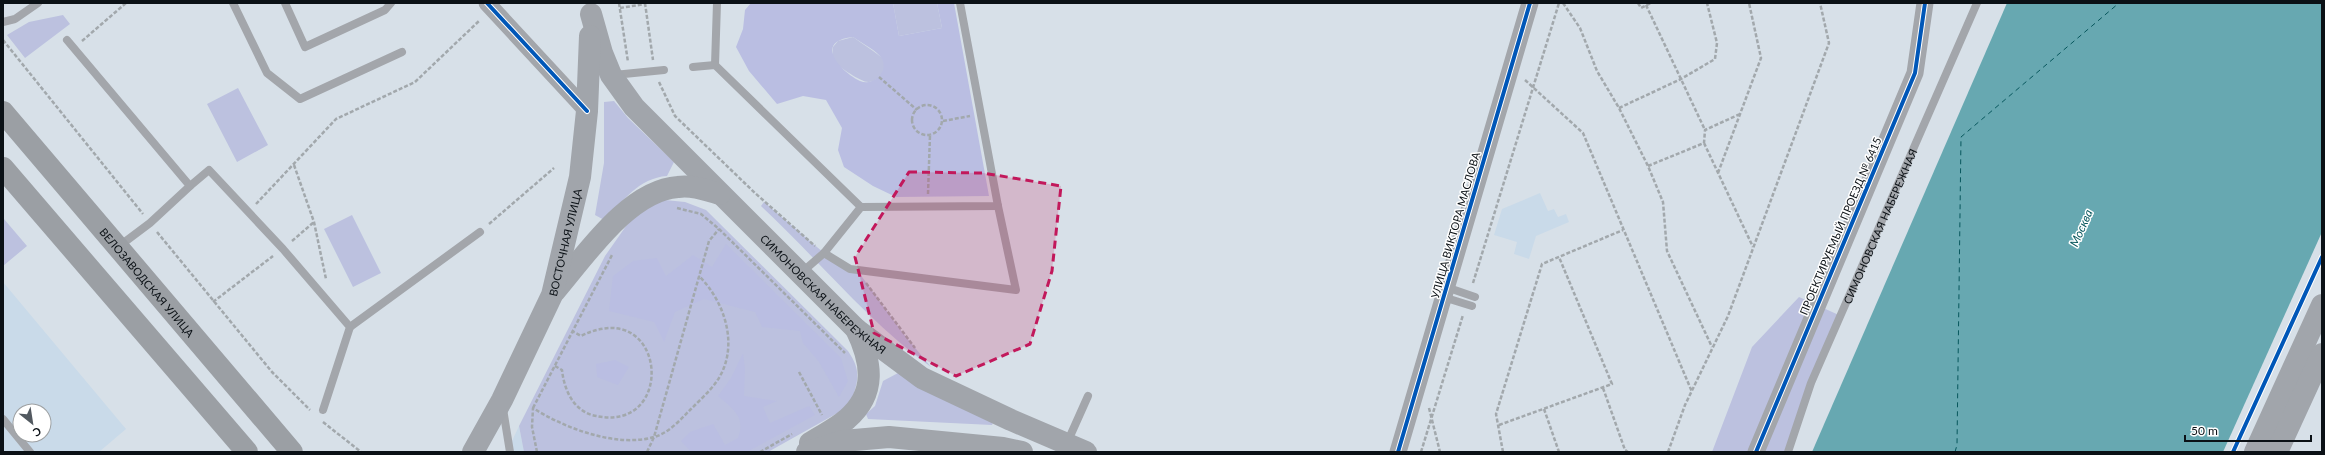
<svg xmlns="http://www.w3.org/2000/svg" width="2325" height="455" font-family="Lato,sans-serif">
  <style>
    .built { fill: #c9dae9; fill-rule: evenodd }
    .green { fill: #bcc1df }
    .forest { fill: #babee2; fill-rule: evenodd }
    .water { fill: #67a8b1 }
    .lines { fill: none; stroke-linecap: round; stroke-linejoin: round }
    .ferry { stroke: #07575d; stroke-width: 1; stroke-dasharray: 5 4; stroke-linecap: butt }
    .path { stroke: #a2a8ac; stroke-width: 2.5; stroke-dasharray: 4 2; stroke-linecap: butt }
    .lane { stroke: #a3a6ab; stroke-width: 8 }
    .street { stroke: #a3a6ab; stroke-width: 17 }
    .secondary { stroke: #a1a5ab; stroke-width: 22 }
    .primary { stroke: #9b9fa4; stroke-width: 22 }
    .cycleway-casing { stroke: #fff; stroke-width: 6 }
    .cycleway { stroke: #0057b8; stroke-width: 4 }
    .marked { fill: #c2185b; fill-opacity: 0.2; stroke: #c2185b; stroke-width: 3; stroke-dasharray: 8 5; stroke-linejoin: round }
    .labels { text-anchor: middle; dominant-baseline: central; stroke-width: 3; stroke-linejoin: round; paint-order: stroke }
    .street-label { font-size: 11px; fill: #0b1116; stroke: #fff }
    .water-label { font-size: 12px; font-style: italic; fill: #07575d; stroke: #fff }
  </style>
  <rect width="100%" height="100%" fill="#d7e0e8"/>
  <!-- built -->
  <path class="built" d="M1540 193 1548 211 1554 209 1558 217 1566 214 1569 222 1536 236 1529 259 1514 254 1517 242 1494 235 1502 209Z
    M3 282 126 429 99 452H3ZM20 411H44V435H20Z
    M519 426 524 452H507Z"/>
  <!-- green -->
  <path class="green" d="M893 3H937L942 28 899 36Z
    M63 15 70 24 25 58 7 35 29 22Z
    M853 37C862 44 873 50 881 57 890 67 880 81 869 82 862 83 839 67 835 62 832 57 833 52 833 47L838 41Z
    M238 88 268 145 237 162 207 104Z
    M614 101 628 118 674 162 667 176C639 178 622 201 606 221L595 215 604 163V102Z
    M665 200 685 202 706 210 848 351C863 373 857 382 850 406L768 452H524L519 426 605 256 631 219 647 207Z
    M764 202 824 253 857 270 902 332 931 367C867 321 818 259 761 206Z
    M352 215 381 273 353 287 324 229Z
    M4 219 27 246 3 266V220Z
    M1799 297 1841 316 1788 452H1712L1752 347Z
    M898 373 995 418 992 425 868 419 866 414 875 406 883 381Z"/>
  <!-- forest -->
  <path class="forest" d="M751 3H893L899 36 942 28 937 3H954L989 196 896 197 873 186 844 167 838 150 842 128 826 100 803 96 777 104 749 71 736 47 743 29 745 10ZM853 37C861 43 878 51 882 59 889 72 873 87 860 81 840 71 813 41 853 37Z
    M726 244 841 358 848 381 839 397 819 362 803 343 800 331 762 327 755 312 704 299 675 312 664 342 654 322 609 311 613 276 633 261 657 258 666 276 693 255 712 267Z
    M743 353 745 368 744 396 777 401 763 407 770 423 809 406 815 415 747 452H691L681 441 690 432 713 424 725 445 738 438C746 417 733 409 718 396L731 378Z
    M615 360 629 367 618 385 597 377 596 364Z"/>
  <!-- water -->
  <path class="water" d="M2007 3H2322V232L2223 452H1812Z"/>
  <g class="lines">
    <!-- ferry -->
    <path class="ferry" d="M1955 452 1957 445 1961 137 2119 3"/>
    <!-- path -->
    <path class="path" d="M619 3 628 62
      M645 3 653 60
      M1563 3 1580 28 1597 71 1619 108 1648 166 1663 202 1667 251 1712 347
      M1638 3 1641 8 1651 3
      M1646 5 1705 130
      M620 8 645 4
      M3 40 143 214
      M82 41 126 3
      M879 77 917 110
      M1525 80 1583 133 1692 392
      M659 82 675 116 755 193 815 246
      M912 120a15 15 0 1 1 30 0a15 15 0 1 1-30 0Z
      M1619 108 1681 79 1715 59 1717 43 1707 3
      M943 121 970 116
      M1704 143 1753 247
      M294 165 314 222 326 279
      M1648 166 1704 143 1705 130 1740 114
      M1718 173 1761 58 1749 3
      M928 194 930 135
      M256 204 336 119 415 82 479 21
      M677 208 701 214 719 229 845 353
      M489 224 554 168
      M157 232 272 372 310 410
      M292 241 314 222
      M866 283 915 348
      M1473 283 1559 3
      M213 302 273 256
      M555 366 562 370C564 388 572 409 592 415 678 438 668 293 581 336L572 331
      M799 372 822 415
      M1603 388 1625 450 1628 452
      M533 408 612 255
      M1429 408 1440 452
      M1544 409 1559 452
      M323 422 361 452
      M1499 425 1612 384 1559 257
      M537 452 532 427 533 408C564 428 617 448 654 437 669 433 680 420 690 410 699 401 710 391 717 381 740 347 725 302 699 276
      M647 452 654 437 709 241 719 229
      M760 452 792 434
      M1421 452 1463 315
      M1503 452 1496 414 1542 264 1623 230
      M1668 452 1685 405 1728 316 1829 43 1820 3"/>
    <!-- lane -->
    <g class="lane">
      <path d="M233 3 267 73 300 99 402 52"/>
      <path d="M285 3 305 47 385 10 391 3"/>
      <path d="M717 3 715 65 861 207 998 206 960 3"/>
      <path d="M3 22 15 19 38 3"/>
      <path d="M67 40 190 186 150 223 118 247"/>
      <path d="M693 67 715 65"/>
      <path d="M614 75 664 70"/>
      <path d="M190 186 209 170 283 249 350 327 323 410"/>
      <path d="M824 253 850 269 1016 290 998 206"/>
      <path d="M801 273 824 253 861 207"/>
      <path d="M1446 287 1475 297"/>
      <path d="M1443 297 1472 306"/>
      <path d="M350 327 480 232"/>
      <path d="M503 409 510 452"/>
      <path d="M3 419 30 452"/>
      <path d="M1067 443 1088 396"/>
      <path id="s1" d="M1788 452 1811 383 1977 3"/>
    </g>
    <!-- street -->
    <path class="street" d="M487 3 587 111
      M1398 452 1530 3
      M1756 452 1915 73 1925 3"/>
    <!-- secondary -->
    <g class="secondary">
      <path id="s2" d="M591 14 602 53 611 75 634 107 856 329 922 378 1011 420 1086 452"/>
      <path d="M555 291C585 256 629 190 678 187 692 185 706 190 720 194"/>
      <path d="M810 443C822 435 836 429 847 419 877 393 872 362 856 329"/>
      <path id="s3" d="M473 452 502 400 552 295 580 177 587 111 590 36"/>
      <path d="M807 452 843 441 889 437 1003 448 1022 452"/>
      <path d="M2255 452 2322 305"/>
      <path d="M2277 452 2322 354"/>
    </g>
    <!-- primary -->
    <g class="primary">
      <path id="s4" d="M3 112 292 452"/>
      <path d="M3 168 247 452"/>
    </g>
    <!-- cycleway casing -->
    <g class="cycleway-casing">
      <path id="cycleway" d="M487 3 587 111
        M1398 452 1530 3
        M1756 452 1915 73 1925 3
        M2233 452 2322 257"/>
    </g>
    <!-- cycleway -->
    <use href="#cycleway" class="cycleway"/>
  </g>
  <!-- marked area -->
  <path class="marked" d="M909 172 983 173 1061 186 1052 271 1030 344 956 376 874 333 855 257Z"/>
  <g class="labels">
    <!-- street labels -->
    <g class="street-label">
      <text transform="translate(1455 225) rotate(-74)">УЛИЦА ВИКТОРА МАСЛОВА</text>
      <text transform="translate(1840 226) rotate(-67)">ПРОЕКТИРУЕМЫЙ ПРОЕЗД № 6415</text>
      <text stroke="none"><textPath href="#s1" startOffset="244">СИМОНОВСКАЯ НАБЕРЕЖНАЯ</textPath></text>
      <text stroke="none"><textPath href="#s3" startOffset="230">ВОСТОЧНАЯ УЛИЦА</textPath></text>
      <text stroke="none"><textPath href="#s4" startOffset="223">ВЕЛОЗАВОДСКАЯ УЛИЦА</textPath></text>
      <text stroke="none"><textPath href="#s2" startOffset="370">СИМОНОВСКАЯ НАБЕРЕЖНАЯ</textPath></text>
    </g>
    <!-- water labels -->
    <g class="water-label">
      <text transform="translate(2081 228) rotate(-66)">Москва</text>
    </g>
  </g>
  <!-- border -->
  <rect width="2325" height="455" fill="none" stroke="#0b1116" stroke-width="8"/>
  <!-- north arrow -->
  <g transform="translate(32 423) rotate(150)"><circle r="19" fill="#ffffff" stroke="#9da0a2"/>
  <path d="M0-3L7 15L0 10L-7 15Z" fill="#525960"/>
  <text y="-6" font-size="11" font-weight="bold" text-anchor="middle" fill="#0b1116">С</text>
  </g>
  <!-- scale -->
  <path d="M2185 435v6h126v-6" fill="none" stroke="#0b1116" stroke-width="2"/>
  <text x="2191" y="435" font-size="12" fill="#0b1116" stroke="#ffffff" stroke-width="3" paint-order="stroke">50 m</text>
</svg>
